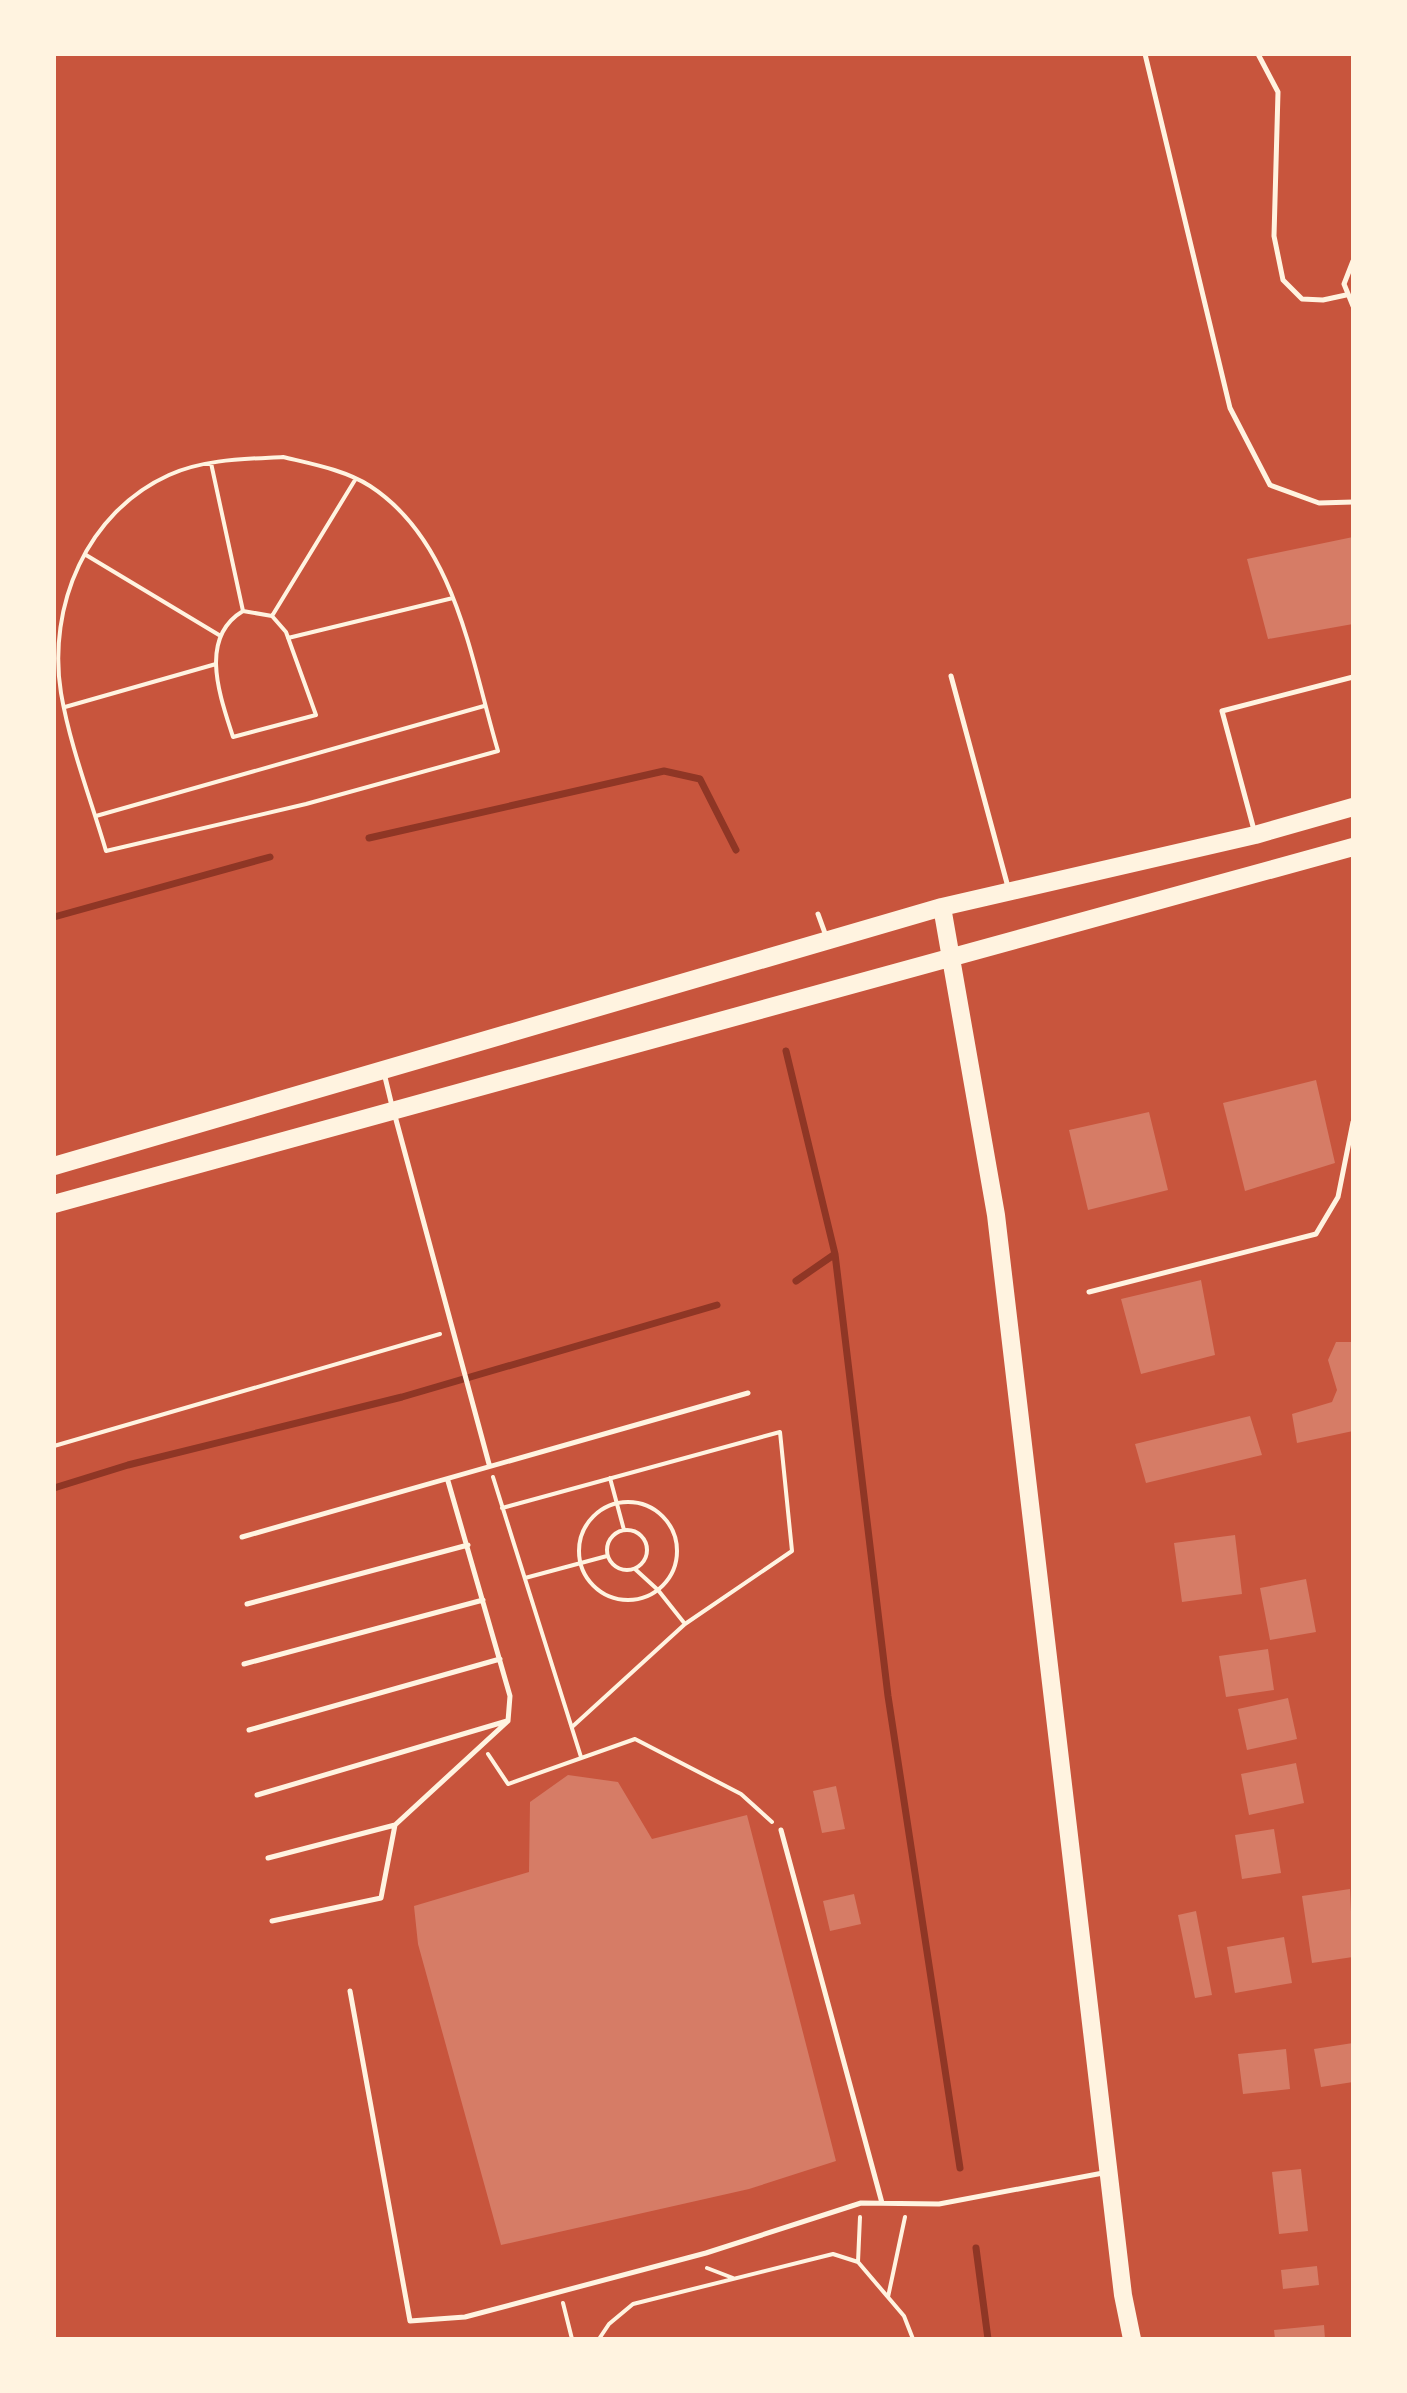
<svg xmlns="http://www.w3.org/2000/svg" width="1407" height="2393" font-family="Lora,serif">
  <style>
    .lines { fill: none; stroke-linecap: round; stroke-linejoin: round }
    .stream { stroke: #8f3625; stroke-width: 7 }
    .building { fill: #d67c66 }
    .path { stroke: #fff3e0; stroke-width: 4 }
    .service { stroke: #fff3e0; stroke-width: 5 }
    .primary { stroke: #fff3e0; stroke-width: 18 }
  </style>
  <rect width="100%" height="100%" fill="#c8553d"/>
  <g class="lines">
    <!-- stream -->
    <path class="stream" d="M369 838 664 771 700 779 736 850
      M54 917 270 857
      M786 1051 835 1254 796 1281
      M835 1254 888 1696 960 2168
      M54 1488 128 1465 402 1397 717 1305
      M976 2248 988 2339"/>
  </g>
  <!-- building -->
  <path class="building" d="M1353 537V624L1268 639 1247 559Z
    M1316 1080 1335 1163 1245 1191 1223 1103Z
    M1149 1112 1168 1190 1088 1210 1069 1130Z
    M1201 1280 1215 1355 1141 1374 1121 1299Z
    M1336 1342H1353V1431L1297 1443 1292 1414 1332 1402 1337 1390 1328 1360Z
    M1250 1416 1262 1455 1146 1483 1135 1444Z
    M1235 1535 1242 1594 1182 1602 1174 1543Z
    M1306 1579 1316 1632 1270 1640 1260 1588Z
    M1268 1649 1274 1690 1226 1697 1219 1656Z
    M1288 1698 1297 1739 1247 1750 1238 1709Z
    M1296 1763 1304 1803 1249 1815 1241 1774Z
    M568 1775 618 1782 652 1839 747 1815 836 2161 749 2189 501 2245 418 1944 414 1906 529 1872 530 1802Z
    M836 1786 845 1829 822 1833 813 1791Z
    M1274 1829 1281 1873 1242 1879 1235 1835Z
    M1350 1889 1353 1957 1312 1963 1302 1896Z
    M854 1894 861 1924 830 1931 823 1901Z
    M1196 1911 1212 1995 1195 1998 1178 1915Z
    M1284 1937 1292 1983 1235 1993 1227 1947Z
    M1353 2043V2082L1321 2087 1314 2049Z
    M1286 2049 1290 2089 1243 2094 1238 2054Z
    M1301 2169 1308 2231 1279 2234 1272 2172Z
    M1317 2266 1319 2285 1283 2289 1281 2270Z
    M1324 2325 1325 2339H1275L1274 2330Z"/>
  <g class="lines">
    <!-- path -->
    <path class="path" d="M283 457C312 464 345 470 370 486 456 542 471 661 498 751L306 804 106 851C91 800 70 746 61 693 47 606 87 512 169 475 204 459 246 459 283 457Z
      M211 463 243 611
      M86 555 219 635
      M243 611 272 616 286 632 316 715 233 737C220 696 198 638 243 611Z
      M272 616 355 480
      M288 638 453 598
      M65 707 216 664
      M96 816 484 706
      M54 1446 440 1334
      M493 1477 581 1757
      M610 1478 624 1530
      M579 1551a49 49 0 1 1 98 0a49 49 0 1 1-98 0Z
      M502 1508 780 1432 792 1551 685 1624
      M607 1550a20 20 0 1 1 40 0a20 20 0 1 1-40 0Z
      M525 1578 607 1556
      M572 1727 685 1624 658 1590 635 1569
      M488 1754 508 1784 635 1739 741 1794 772 1822
      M858 2262 860 2217
      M707 2268 733 2278
      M888 2297 905 2217
      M563 2303 572 2339
      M599 2339 609 2324 633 2304 833 2254 858 2262 904 2316 913 2339"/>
    <!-- service -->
    <path class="service" d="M1145 54 1230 408 1270 485 1319 503 1353 502
      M1258 54 1278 92 1274 236 1283 280 1302 299 1323 300 1346 295
      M1353 261 1344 284 1353 306
      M951 676 1008 887
      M1254 830 1222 711 1353 677
      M818 914 826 936
      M384 1073 392 1106
      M395 1116 489 1464
      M1089 1292 1316 1234 1338 1197 1353 1122
      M242 1537 748 1393
      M247 1604 468 1545
      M244 1664 483 1600
      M249 1730 500 1659
      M257 1795 507 1721
      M781 1830 882 2203
      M268 1858 395 1825
      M272 1921 381 1898 395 1825 508 1721 510 1696 448 1481
      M350 1991 410 2321 465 2317 706 2253 861 2203 939 2204 1103 2173"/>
    <!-- primary -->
    <path class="primary" d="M942 907 996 1215 1123 2295 1132 2339
      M54 1166 942 907 1255 835 1353 807
      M54 1204 1353 847"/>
  </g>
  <!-- border -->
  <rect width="1407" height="2393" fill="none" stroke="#fff3e0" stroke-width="112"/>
</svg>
